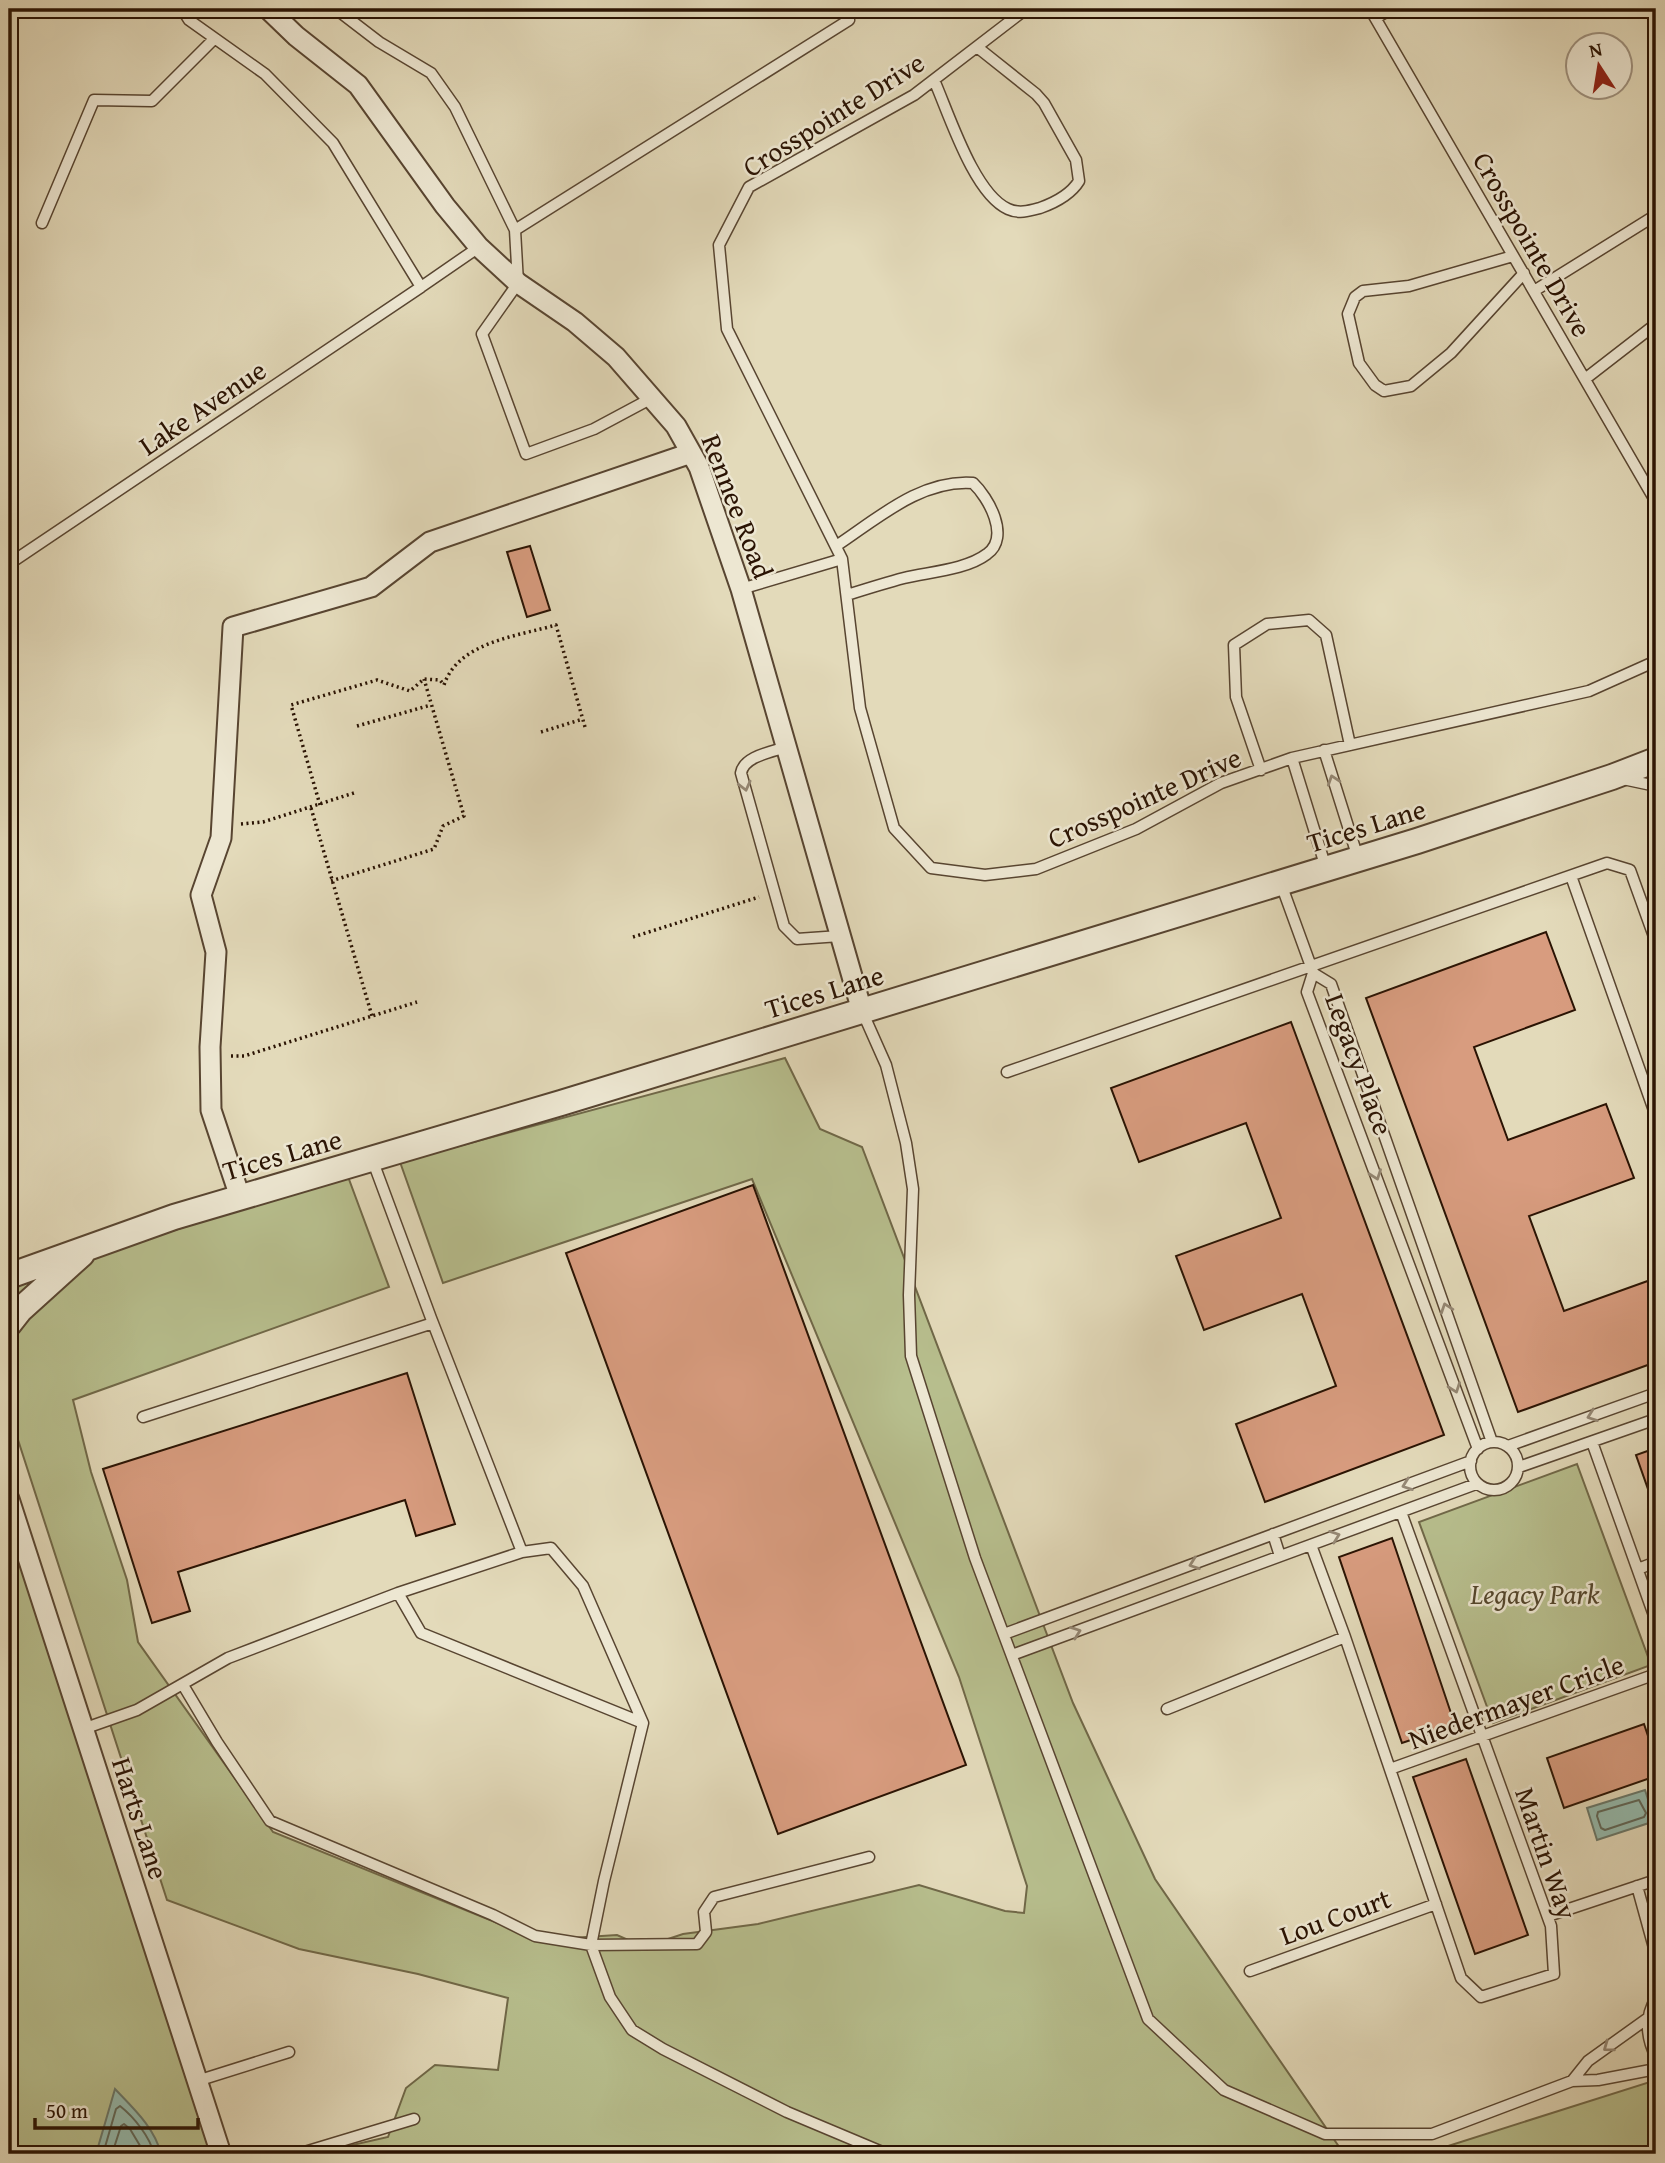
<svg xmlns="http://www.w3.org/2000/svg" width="1665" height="2163" font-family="'Gentium Book Plus',serif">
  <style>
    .green { fill: #b7be8d; stroke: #706848; stroke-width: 2 }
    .water { fill: #95bbae; stroke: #6a786a; stroke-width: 2 }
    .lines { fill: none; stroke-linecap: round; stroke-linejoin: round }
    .shore { stroke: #606758; stroke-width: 2 }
    .building { fill: #d89c7f; stroke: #2a1303; stroke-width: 2 }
    .service-casing { stroke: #584531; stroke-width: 13 }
    .minor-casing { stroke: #584531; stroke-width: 23 }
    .tertiary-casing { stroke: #584531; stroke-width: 28 }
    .path { stroke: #2a1303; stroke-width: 3.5; stroke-dasharray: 2 3.5; stroke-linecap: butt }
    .service { stroke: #ede7d2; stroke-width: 10 }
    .minor { stroke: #ede7d2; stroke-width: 19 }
    .tertiary { stroke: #ede7d2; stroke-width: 24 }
    .oneway { stroke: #958875 }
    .labels { text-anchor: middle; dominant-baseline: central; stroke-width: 5; stroke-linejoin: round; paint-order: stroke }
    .street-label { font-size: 28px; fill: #2a1303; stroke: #ede7d2 }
    .park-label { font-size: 28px; font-style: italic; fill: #54462c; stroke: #ede7d2 }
  </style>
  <rect width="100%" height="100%" fill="#e3daba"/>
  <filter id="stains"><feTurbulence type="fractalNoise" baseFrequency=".00286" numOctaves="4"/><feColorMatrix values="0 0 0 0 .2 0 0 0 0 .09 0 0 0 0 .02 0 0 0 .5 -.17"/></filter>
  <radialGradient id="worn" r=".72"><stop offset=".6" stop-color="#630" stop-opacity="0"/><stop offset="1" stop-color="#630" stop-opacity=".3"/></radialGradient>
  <!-- green -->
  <path class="green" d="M785 1058 820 1129 862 1147 1073 1703 1155 1879 1344 2154H313L388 2137 406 2088 435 2065 498 2070 508 1998 418 1974 299 1949 167 1900 9 1412V1284L347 1174 389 1287 73 1400 91 1472 127 1580 138 1642 273 1832 539 1940 617 1935 644 1947 683 1934 758 1924 919 1885 1005 1911 1024 1913 1027 1886 959 1677 752 1179 443 1283 400 1162Z
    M1577 1464 1651 1665 1493 1723 1419 1522Z
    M9 1499 221 2154H9Z
    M1656 2080V2154H1423Z"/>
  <!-- water -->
  <path class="water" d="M1645 1790 1655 1821 1597 1840 1587 1808Z
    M115 2089C133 2108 155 2128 161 2154H96Z"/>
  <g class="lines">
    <!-- shore -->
    <path class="shore" d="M1639 1800 1646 1813 1644 1817 1605 1830 1601 1828 1597 1816 1598 1812Z
      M103 2154 116 2109 120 2106C134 2117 150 2137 154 2154
      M112 2154 121 2126 124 2124 130 2129 145 2154"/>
  </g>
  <!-- building -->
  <path class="building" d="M530 546 550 610 527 617 507 552Z
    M1546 932 1575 1010 1474 1047 1508 1140 1606 1104 1634 1178 1529 1216 1564 1311 1656 1278V1362L1518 1412 1366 998Z
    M1291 1022 1444 1435 1265 1502 1236 1424 1336 1386 1302 1294 1204 1330 1176 1256 1281 1218 1246 1123 1139 1162 1111 1088Z
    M753 1185 966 1765 778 1834 566 1253Z
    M407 1373 455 1524 416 1536 405 1500 178 1572 190 1611 152 1623 103 1469Z
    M1656 1448V1505L1654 1506 1636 1455Z
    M1392 1538 1455 1725 1402 1743 1339 1557Z
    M1644 1724 1656 1760V1776L1564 1808 1547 1758Z
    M1466 1759 1528 1935 1475 1954 1413 1777Z"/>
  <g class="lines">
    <!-- service casing -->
    <g class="service-casing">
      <path id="service" d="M336 9 379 42 431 73 455 107 515 230 518 283 482 334 526 454 594 429 652 398
        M1026 9 914 95 749 187 719 245 727 329 842 559 860 708 894 828 931 868 985 875 1036 869 1136 829 1221 783 1292 758 1589 691 1656 661
        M1370 9 1656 502
        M1376 18 1391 9
        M934 80C949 114 974 194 1008 209 1019 214 1029 211 1040 208 1054 203 1071 194 1079 181L1076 160 1044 103 1036 94 977 47
        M42 223 94 100 152 101 214 39
        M515 230 849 20 844 9
        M1513 256 1409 286 1363 291 1355 297 1348 314 1359 363 1375 385 1384 391 1411 386 1451 353 1524 273
        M421 287 479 247
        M1534 291 1656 215
        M1585 379 1656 324
        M836 546C877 519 921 479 973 483 988 497 1011 537 987 554 966 570 928 572 904 578 885 583 866 589 847 595
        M9 564 421 287 333 143 265 74 189 20 182 9
        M741 589 842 559
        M786 747C772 752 744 756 741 773L784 926 797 939 840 936
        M1324 750 1358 858
        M1292 758 1326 868
        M1261 770 1236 697 1234 645 1267 624 1309 620 1326 635 1350 745
        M1623 779 1656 786
        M1571 876 1656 1116
        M1281 884 1313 972
        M1313 973 1307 992 1478 1449
        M1313 973 1331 984 1492 1442
        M862 1011 886 1065 906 1143 913 1189 909 1295 911 1356 975 1558 1148 2019 1224 2090 1325 2134H1432L1572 2081 1598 2080 1656 2069
        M1007 1072 1607 863 1630 870 1656 942
        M143 1417 433 1323
        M1470 1466a24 24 0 1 1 48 0a24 24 0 1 1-48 0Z
        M1592 1442 1656 1621
        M1508 1446 1656 1393
        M1519 1467 1656 1419
        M1273 1534 1280 1556
        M1311 1545 1345 1637 1461 1978 1481 1997 1554 1974 1551 1926 1401 1512
        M522 1552 551 1548 583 1586 643 1723 604 1881 591 1945 610 1997 632 2030 663 2049 787 2112 887 2154
        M1638 1569 1656 1562
        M398 1593 421 1633 643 1723
        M1004 1634 1471 1461
        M1012 1655 1476 1484
        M183 1685 217 1742 270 1821 493 1915 535 1936 591 1945 697 1944 706 1932 704 1912 714 1897 869 1857
        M1167 1709 1345 1637
        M83 1729 137 1710 228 1658 398 1593 522 1552 431 1318 372 1159
        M1390 1769 1656 1674
        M1637 1886 1656 1955
        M1548 1916 1656 1880
        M1250 1971 1436 1904
        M1656 1998C1644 2018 1646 2037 1656 2057
        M197 2081 289 2052
        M1572 2081 1588 2061 1648 2018
        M298 2154 414 2119"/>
    </g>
    <!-- minor casing -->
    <g class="minor-casing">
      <path id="minor" d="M268 9 296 36 358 85 445 206 479 247 518 283 575 322 616 357 676 426 699 467 741 589 862 1011
        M240 1197 211 1110 210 1047 216 952 201 895 221 838 233 627 371 587 430 542 691 453
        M9 1499 221 2154"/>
    </g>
    <!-- tertiary casing -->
    <g class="tertiary-casing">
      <path id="tertiary" d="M9 1276 174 1217 561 1103 1417 841 1612 777 1656 760
        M9 1324 20 1310 82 1254"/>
    </g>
    <!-- path -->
    <path class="path" d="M357 726 431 705
      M541 732 583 719
      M320 805 291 705 377 680 410 691 424 679 440 680 444 685C458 642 518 636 556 625L585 727
      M311 808 372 1016
      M241 824 263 822 357 792
      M331 881 434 849 443 826 464 816 424 679
      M633 937 759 897
      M231 1056H244L417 1002"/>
    <!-- service -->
    <use href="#service" class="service"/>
    <!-- minor -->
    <use href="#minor" class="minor"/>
    <!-- tertiary -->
    <use href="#tertiary" class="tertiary"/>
  </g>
  <!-- one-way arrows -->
  <defs><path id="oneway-chevron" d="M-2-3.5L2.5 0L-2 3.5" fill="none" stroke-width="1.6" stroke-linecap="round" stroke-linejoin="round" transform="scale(1.75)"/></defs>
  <g class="oneway">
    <use href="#oneway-chevron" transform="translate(1333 780) rotate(-108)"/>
    <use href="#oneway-chevron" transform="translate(745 786) rotate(76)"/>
    <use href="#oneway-chevron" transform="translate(1376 1175) rotate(70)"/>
    <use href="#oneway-chevron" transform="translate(1446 1308) rotate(-109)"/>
    <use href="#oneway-chevron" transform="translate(1455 1388) rotate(70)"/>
    <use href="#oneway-chevron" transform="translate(1592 1416) rotate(160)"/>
    <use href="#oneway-chevron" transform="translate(1407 1485) rotate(160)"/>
    <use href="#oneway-chevron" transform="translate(1335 1536) rotate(-20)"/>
    <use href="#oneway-chevron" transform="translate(1194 1564) rotate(160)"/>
    <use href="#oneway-chevron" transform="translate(1076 1632) rotate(-20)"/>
    <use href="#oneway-chevron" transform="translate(1608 2047) rotate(144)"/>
  </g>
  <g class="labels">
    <!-- street labels -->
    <g class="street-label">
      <text transform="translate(833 114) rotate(-32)">Crosspointe Drive</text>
      <text transform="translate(1533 244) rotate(60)">Crosspointe Drive</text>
      <text transform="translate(202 407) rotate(-34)">Lake Avenue</text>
      <text transform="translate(738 506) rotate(69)">Rennee Road</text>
      <text transform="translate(1144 797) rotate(-24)">Crosspointe Drive</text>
      <text transform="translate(1366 825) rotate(-17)">Tices Lane</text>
      <text transform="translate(824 991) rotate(-17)">Tices Lane</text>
      <text transform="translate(1360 1064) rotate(70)">Legacy Place</text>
      <text transform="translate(282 1154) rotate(-16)">Tices Lane</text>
      <text transform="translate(1516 1701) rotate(-20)">Niedermayer Cricle</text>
      <text transform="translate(141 1818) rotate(72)">Harts Lane</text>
      <text transform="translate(1547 1853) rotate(71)">Martin Way</text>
      <text transform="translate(1335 1916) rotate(-20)">Lou Court</text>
    </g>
    <!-- park labels -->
    <g class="park-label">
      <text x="1535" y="1593">Legacy Park</text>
    </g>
  </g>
  <!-- margin -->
  <rect width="1665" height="2163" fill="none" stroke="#e3daba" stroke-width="35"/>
  <rect x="10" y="10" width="1644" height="2142" fill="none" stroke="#2a1303" stroke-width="3.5"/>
  <rect x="18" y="18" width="1630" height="2128" fill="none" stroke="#2a1303" stroke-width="2"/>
  <!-- north arrow -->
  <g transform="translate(1599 66) rotate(348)"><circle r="33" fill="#ede7d2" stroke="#9f927f" stroke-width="2"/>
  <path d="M0-5L12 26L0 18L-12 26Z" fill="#8f2418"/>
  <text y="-10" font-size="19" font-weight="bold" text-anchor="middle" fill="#2a1303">N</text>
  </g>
  <!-- scale -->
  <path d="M35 2118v10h163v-10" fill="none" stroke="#2a1303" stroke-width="3.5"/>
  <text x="46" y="2118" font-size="21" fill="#2a1303" stroke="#ede7d2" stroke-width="5" paint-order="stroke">50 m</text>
  <rect width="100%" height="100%" filter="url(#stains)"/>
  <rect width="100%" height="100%" fill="url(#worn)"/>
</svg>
